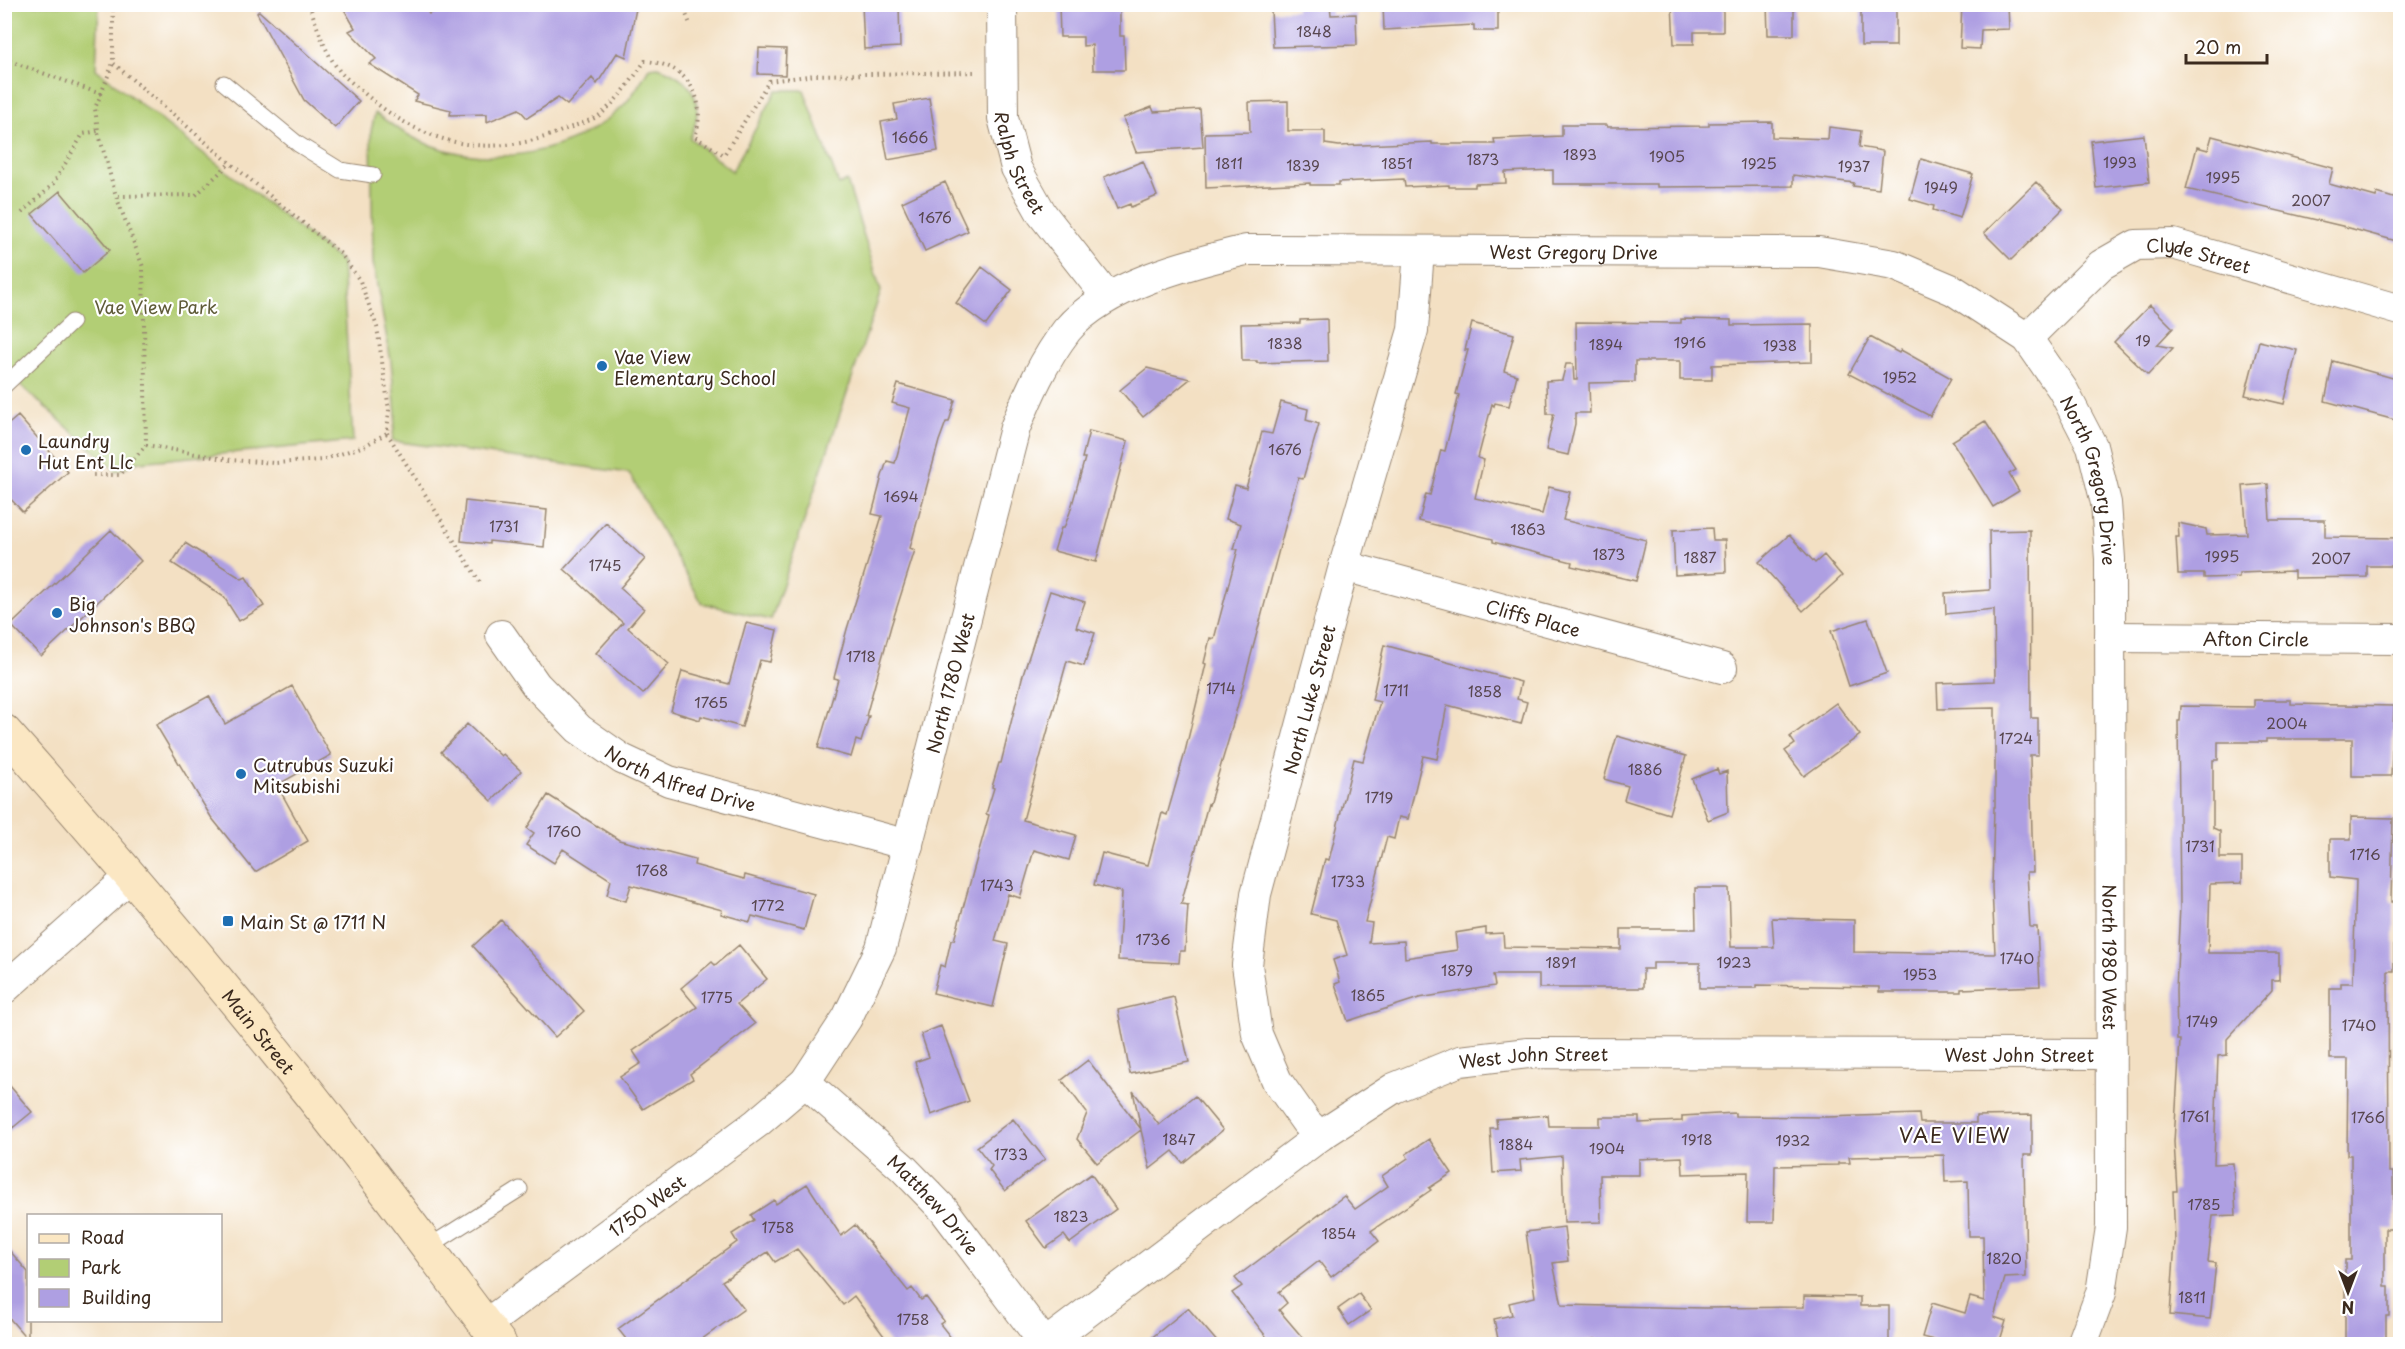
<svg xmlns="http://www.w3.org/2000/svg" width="2405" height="1349" font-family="'Playpen Sans',sans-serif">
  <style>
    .green { fill: #b2ce75; stroke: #767c4a; stroke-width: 1.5 }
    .building { fill: #ae9fe2 }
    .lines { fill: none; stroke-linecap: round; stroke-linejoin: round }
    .service-casing { stroke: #978570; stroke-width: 17 }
    .minor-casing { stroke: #978570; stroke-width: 32 }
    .secondary-casing { stroke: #978570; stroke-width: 35 }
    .path { stroke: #978570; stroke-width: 4; stroke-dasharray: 1.5 4.5; stroke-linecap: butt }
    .service { stroke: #fff; stroke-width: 15 }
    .minor { stroke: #fff; stroke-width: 30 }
    .secondary { stroke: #fbe7c3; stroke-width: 33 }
    .poi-dot { fill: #1f6fb2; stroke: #fff; stroke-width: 2 }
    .labels { text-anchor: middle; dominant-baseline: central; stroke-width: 4.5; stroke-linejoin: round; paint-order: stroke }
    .number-label { font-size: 15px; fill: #58474f }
    .street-label { font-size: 18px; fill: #3b2a1e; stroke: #fff }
    .park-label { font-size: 18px; fill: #5f5b38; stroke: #fff }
    .poi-label { font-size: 18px; fill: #3b2a1e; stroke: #fff; text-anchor: start }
    .neighbourhood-label { font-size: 20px; letter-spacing: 1.5px; fill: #3b2a1e; stroke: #fff }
  </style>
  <rect width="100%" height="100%" fill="#fff"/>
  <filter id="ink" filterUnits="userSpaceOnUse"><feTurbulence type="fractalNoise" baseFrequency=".0167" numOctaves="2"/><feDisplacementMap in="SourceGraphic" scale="12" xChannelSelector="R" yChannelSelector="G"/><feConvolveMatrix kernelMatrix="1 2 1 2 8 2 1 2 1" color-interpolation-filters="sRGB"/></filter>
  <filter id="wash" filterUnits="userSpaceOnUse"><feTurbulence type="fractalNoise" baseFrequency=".008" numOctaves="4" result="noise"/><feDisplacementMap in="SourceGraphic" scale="24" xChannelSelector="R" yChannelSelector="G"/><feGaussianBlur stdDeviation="1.35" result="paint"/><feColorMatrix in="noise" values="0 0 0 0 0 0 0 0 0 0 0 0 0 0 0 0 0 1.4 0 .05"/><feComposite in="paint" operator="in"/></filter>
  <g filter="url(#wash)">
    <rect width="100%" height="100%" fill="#f3e0c3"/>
    <!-- green -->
    <path class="green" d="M4 5H99L96 69 342 262 353 441 139 462 116 471 5 371Z
      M658 67C694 79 706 103 690 138L732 171 777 90H804L839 185 847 181 881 291 771 620 702 603 629 473 392 441 396 415 391 361 373 263 371 131 375 113C392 125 410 138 430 145 495 169 574 153 623 106 634 95 642 80 649 68Z"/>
    <g id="blocks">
      <!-- building -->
      <path class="building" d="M341 4H423L429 14 448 4H637L626 57 617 53 597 84 592 78 567 105 558 98 527 118 519 109 487 122V114L450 115 451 110 414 101 418 95 369 64 376 59 349 31 355 28Z
        M862 4H899L900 47 864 49Z
        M1059 4H1120V36H1124L1125 70H1093L1092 45 1083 46V37H1060Z
        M1296 4H1330L1331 15 1356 14 1357 45 1273 47 1271 11 1296 10Z
        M1383 4H1498V31H1474V25L1384 30Z
        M1672 4H1723V32H1694V44H1674Z
        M1767 4H1794V35H1768Z
        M1861 4H1896V46H1861Z
        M1962 4H2008L2009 29 1981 30 1980 49 1960 48Z
        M259 11 359 101 335 128 304 100 257 13Z
        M759 48 786 49 785 75 758 74Z
        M929 98 938 151 888 160 881 122 897 119 894 104Z
        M1288 101V131H1325V144L1339 146 1432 142V144H1495L1494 139 1562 136V125H1607V127L1709 126V123L1772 122V137L1828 139 1829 127 1861 131 1859 147 1883 151 1879 189 1853 186 1854 183 1793 175V186L1657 187V184H1553V170L1505 172 1506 183 1475 184V187H1449V185L1405 187 1404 179 1339 182V185H1310V183L1206 188 1205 133 1250 132 1249 102Z
        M1152 107 1154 112 1200 109 1203 147 1136 152 1123 118Z
        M2144 135 2149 182 2096 188 2091 141Z
        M2212 136 2333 168 2329 184 2376 197 2377 193 2400 200V242L2342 226 2186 189 2197 147 2208 150Z
        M1921 159 1973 174 1960 218 1933 210 1934 206 1910 199Z
        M1143 161 1157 196 1131 207 1130 204 1117 209 1104 177Z
        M945 182 968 231 925 251 902 202Z
        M2036 182 2063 209 2011 260 1984 233Z
        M60 191 110 250 83 273 32 214Z
        M982 267 1012 290 986 325 956 303Z
        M2150 305 2173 328 2157 345 2173 348 2148 375 2114 342Z
        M1327 319 1328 361 1257 363V361H1242L1241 324 1300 323V320Z
        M1681 319 1731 320V325L1812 324V362L1712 365V380H1680V361H1635V382L1589 383 1590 413H1575V424L1568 455 1546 450 1554 414H1547L1546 381 1562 380 1566 364H1573L1574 380H1577L1576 322 1681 323Z
        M1472 323 1514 334 1504 371 1517 375 1509 406 1495 403 1494 406 1492 404 1478 458 1484 460 1475 498 1542 514 1549 487 1570 492 1563 520 1646 540 1636 581 1571 566 1572 562 1493 542V539L1419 521 1426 494 1430 495 1441 450 1445 451 1459 395 1456 394 1468 350H1465Z
        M1870 337 1899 353 1901 350 1951 378 1930 416 1849 374Z
        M2259 341 2297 350 2284 404 2245 395Z
        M2333 361 2400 380V398L2395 420 2325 401Z
        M1147 368 1190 379 1143 417 1120 390Z
        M898 384 955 400 949 422H946L939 441 910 548 915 550 891 626 866 716H869L861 742 856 740 851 757 818 748 838 679 834 678 847 629 882 516 872 514 882 476 887 461 895 463 910 408 892 403Z
        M1281 402 1308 409 1306 420 1319 424 1303 479 1298 478 1229 738 1209 805 1208 804 1181 904 1188 905 1185 951H1180L1179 963 1118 960 1122 892 1094 885 1102 853 1148 865 1162 813 1167 815 1184 756 1206 664 1204 663 1210 638 1214 639 1238 549H1234L1241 524 1226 519 1235 485 1246 488 1262 432 1272 434Z
        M18 416 68 472 23 512 4 492V428Z
        M1985 421 2016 470 2009 474 2019 491 1993 507 1952 441Z
        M1089 431 1128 441 1096 562 1054 551 1061 528H1064L1070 512 1085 458H1082Z
        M2268 484 2270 520H2325V537L2400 538V566H2367V577L2294 578V571L2239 573V577L2204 578V574H2178L2176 537H2179L2178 523 2206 529 2207 535 2247 534 2243 486Z
        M465 501 547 510 544 547 489 541V544L461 541Z
        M606 523 645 559 620 588 644 609 628 628 669 664 643 694 596 653 623 623 564 569Z
        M1712 528 1713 540H1725L1726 572 1675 575 1673 530Z
        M111 530 141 561 41 656 11 625Z
        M2030 530 2031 718H2038V755H2030L2033 872H2027L2030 927H2037L2040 986 1961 989V992H1879V987L1756 985V988H1700V963H1653V969H1643V988H1539V975H1493L1495 986 1419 998 1348 1021 1335 984 1340 982 1333 960 1347 955 1336 920 1311 914 1325 859 1329 860 1354 759 1363 761 1380 702 1372 700 1384 645 1521 682 1517 699 1527 702 1521 724 1447 705 1437 759 1423 756 1408 819 1399 817 1394 839 1387 837 1365 922 1372 923 1369 943 1404 941 1405 958 1457 950 1455 933 1486 928V934L1503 933 1504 947 1621 949V929H1696L1695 888H1729L1731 947H1774L1772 918 1854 920V952L1995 954 1992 888 1994 807H1995V708L1938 709 1937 683 1995 681 1994 609 1946 614 1945 593 1990 590 1989 531Z
        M1789 535 1815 563 1824 555 1842 576 1803 611 1759 562Z
        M185 543 242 579 246 577 264 606 239 621 224 597 172 563Z
        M1050 591 1085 602 1076 627 1095 633 1084 666 1067 661 1023 820 1076 835 1069 860 1034 850 1020 898 1008 894 995 941 1008 944 993 1007 933 993 940 965 945 967 951 940H954L989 815 986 814 994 788 992 787 999 763H1001L1022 678Z
        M1868 619 1887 673 1849 686 1831 631Z
        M746 623 777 630 770 662 760 660 742 727 701 716 700 720 671 711 682 671 729 684Z
        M292 686 331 755 277 785 308 841 255 872 211 817 156 725 209 696 225 724Z
        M2254 700H2291V704L2394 706 2391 776H2352V739H2266V742H2218V760H2213V828L2220 831V858H2242V883L2210 884 2208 953H2279V980H2272V990L2227 1039V1055L2218 1056 2214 1164 2233 1163 2236 1215 2213 1216 2208 1262 2216 1263 2210 1319 2170 1315 2175 1242 2173 1191H2177L2174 1142 2180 1040H2177L2176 990 2180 906 2178 721H2180L2181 706 2254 707Z
        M1836 703 1860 735 1804 776 1785 751 1795 744 1790 737Z
        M467 724 501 756 503 754 521 771 492 801 441 752Z
        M1617 736 1686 756 1669 814 1624 800 1628 786 1604 779Z
        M1717 769 1719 774 1727 771 1728 812 1708 820 1692 779Z
        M548 795 619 840 695 860 694 865 744 879 745 875 814 894 804 930 752 916 750 922 721 914 722 910 631 885 626 901 607 895 611 880 563 849 554 863 526 845 534 833 527 828Z
        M2351 817 2393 818 2391 902H2394V971H2388L2389 1172H2393L2394 1229H2385V1286H2389V1316H2386V1344H2345V1260H2351V1155H2347L2348 1059H2330V988H2341V983H2353L2356 880 2330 877V839H2351Z
        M501 920 584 1011 555 1037 473 946Z
        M739 945 767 979 737 1004 755 1024 690 1074 693 1079 643 1109 620 1077 641 1063 633 1051 697 1007 681 988 712 962 715 965Z
        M1174 997 1189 1062 1130 1074 1118 1010Z
        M941 1026 969 1101 931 1115 915 1062 929 1057 921 1034Z
        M1088 1060 1141 1129 1133 1091 1159 1125 1195 1096 1223 1130 1183 1163 1173 1151 1150 1169 1141 1130 1097 1163 1077 1139 1087 1113 1062 1080Z
        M4 1079 32 1112 4 1135Z
        M1735 1113V1116L1827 1117 1919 1114 1920 1123H1976V1116L2032 1115V1155H2024L2026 1277 2005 1278 1994 1317 2006 1321 1999 1344H1949L1922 1337 1932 1303 1965 1313 1970 1297 1984 1301 1983 1236H1969L1968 1181 1945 1182 1944 1155 1849 1157 1850 1163H1838V1165L1775 1166 1774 1222H1747L1748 1172 1683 1174 1682 1157 1639 1159V1175H1600L1601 1222 1564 1223 1562 1156 1520 1160 1521 1171 1493 1173 1490 1128H1497L1496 1119 1548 1115 1549 1126H1600V1117H1639V1123L1682 1121V1116Z
        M1013 1119 1045 1159 1005 1191 989 1170 992 1166 977 1147Z
        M1429 1139 1452 1173 1429 1188 1431 1190 1371 1231 1379 1241 1331 1277 1319 1261 1279 1292 1287 1303 1279 1310 1308 1344H1272L1232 1293 1242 1286 1235 1278 1344 1196 1355 1209 1388 1186 1382 1176 1408 1158 1406 1154Z
        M1091 1174 1116 1209 1070 1243 1064 1235 1046 1248 1026 1221Z
        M807 1184 841 1236 855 1225 908 1291 912 1288 921 1300 926 1297 944 1321 940 1324 956 1344H890L854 1296 843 1305 797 1249 775 1262 768 1252 722 1281 744 1309 695 1344H630L618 1329 737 1242 732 1234 754 1220 751 1215 774 1200 776 1204Z
        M1564 1227 1568 1261 1553 1263 1562 1305 1704 1308 1804 1307V1296L1860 1297V1306H1889V1344L1751 1343V1344H1595V1339L1570 1344H1499L1494 1319 1512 1315 1509 1303 1535 1297 1526 1232Z
        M4 1244 28 1272V1340L4 1312Z
        M1359 1294 1371 1310 1349 1325 1338 1309Z
        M1188 1308 1219 1344H1144Z"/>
    </g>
  </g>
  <g filter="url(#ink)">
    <use href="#blocks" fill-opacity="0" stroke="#978570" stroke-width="1.5"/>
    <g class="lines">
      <!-- service casing -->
      <g class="service-casing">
        <path id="service" d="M224 83 298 144 340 170 373 175
          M4 386 72 322
          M428 1247 520 1189"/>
      </g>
      <!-- minor casing -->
      <g class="minor-casing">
        <g id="minor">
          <path id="s1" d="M1002 4 1003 118 1016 168 1042 214 1107 297"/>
          <path id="s2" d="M2027 338 2101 265 2136 245 2173 244 2400 310"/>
          <path id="s3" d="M1344 566 1722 668"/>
          <path id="s4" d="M501 635 536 685 579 729 622 759 669 781 908 845"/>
          <path id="s5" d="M2110 637 2400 639"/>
          <path d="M4 989 131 876"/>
          <path id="s6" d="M805 1082 903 1168 944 1210 1045 1344"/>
          <path id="s7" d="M1320 1136 1306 1122 1277 1081 1257 1034 1247 965 1256 894 1344 566 1413 330 1419 251"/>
          <path id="s8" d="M485 1325 757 1123 805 1082 847 1018 881 948 1015 428C1029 393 1044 360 1067 330 1105 285 1191 263 1246 250L1819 252 1894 265 1953 290 2027 338 2063 390 2092 446 2106 503 2110 559 2111 1227 2101 1293 2082 1344"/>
          <path id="s9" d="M1045 1344 1320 1136 1394 1088 1460 1061 1528 1053 2111 1054"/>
        </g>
      </g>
      <!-- secondary casing -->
      <g class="secondary-casing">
        <g id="secondary">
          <path id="s10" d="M4 731C129 871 249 1015 364 1163 410 1223 455 1284 500 1344"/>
        </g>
      </g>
      <!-- path -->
      <path class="path" d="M113 4V63L230 163 196 195 116 196
        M309 4C318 29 325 54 342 74 348 80 356 86 363 92 422 145 489 161 564 130 575 125 592 121 601 114 619 99 632 80 645 61 687 64 708 97 695 137L724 155 769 81 815 75 976 72
        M682 4 690 24
        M4 59 101 94 95 108 98 131 116 196 143 267 146 445 120 475H93
        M101 94 113 63
        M22 213 53 184 83 134 98 131
        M387 433 481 584
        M146 445 230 460 276 463 322 460 364 446 387 433 389 410 377 327 360 281 341 254 230 163"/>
      <!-- service -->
      <use href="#service" class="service"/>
      <!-- minor -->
      <use href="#minor" class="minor"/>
      <!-- secondary -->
      <use href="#secondary" class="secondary"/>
    </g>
  </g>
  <!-- markers -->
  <g class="poi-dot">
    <circle cx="602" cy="366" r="6"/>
    <circle cx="26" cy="450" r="6"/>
    <circle cx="57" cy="613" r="6"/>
    <circle cx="241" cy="774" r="6"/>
    <rect x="222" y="915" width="12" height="12" rx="3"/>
  </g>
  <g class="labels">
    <!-- number labels -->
    <g class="number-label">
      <text x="1314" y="30">1848</text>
      <text x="910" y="136">1666</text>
      <text x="1580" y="153">1893</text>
      <text x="1667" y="155">1905</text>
      <text x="1483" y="158">1873</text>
      <text x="2120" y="161">1993</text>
      <text x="1229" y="162">1811</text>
      <text x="1397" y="162">1851</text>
      <text x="1759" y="162">1925</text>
      <text x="1303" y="164">1839</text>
      <text x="1854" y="165">1937</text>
      <text x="2223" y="176">1995</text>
      <text x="1941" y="186">1949</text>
      <text x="2311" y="199">2007</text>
      <text x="935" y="216">1676</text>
      <text x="2143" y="339">19</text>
      <text x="1690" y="341">1916</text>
      <text x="1285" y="342">1838</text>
      <text x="1606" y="343">1894</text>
      <text x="1780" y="344">1938</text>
      <text x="1900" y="376">1952</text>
      <text x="1285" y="448">1676</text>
      <text x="901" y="495">1694</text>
      <text x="504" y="525">1731</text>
      <text x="1528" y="528">1863</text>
      <text x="1609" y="553">1873</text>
      <text x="2222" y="555">1995</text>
      <text x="1700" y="556">1887</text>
      <text x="2331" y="557">2007</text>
      <text x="605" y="564">1745</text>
      <text x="861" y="655">1718</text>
      <text x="1221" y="687">1714</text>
      <text x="1396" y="689">1711</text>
      <text x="1485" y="690">1858</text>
      <text x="711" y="701">1765</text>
      <text x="2287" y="722">2004</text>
      <text x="2016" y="737">1724</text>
      <text x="1645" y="768">1886</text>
      <text x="1379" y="796">1719</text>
      <text x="564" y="830">1760</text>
      <text x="2200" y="845">1731</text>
      <text x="2365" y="853">1716</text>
      <text x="652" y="869">1768</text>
      <text x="1348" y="880">1733</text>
      <text x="997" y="884">1743</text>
      <text x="768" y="904">1772</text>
      <text x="1153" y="938">1736</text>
      <text x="2017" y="957">1740</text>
      <text x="1561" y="961">1891</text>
      <text x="1734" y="961">1923</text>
      <text x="1457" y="969">1879</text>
      <text x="1920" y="973">1953</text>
      <text x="1368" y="994">1865</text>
      <text x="717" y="996">1775</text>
      <text x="2202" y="1020">1749</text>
      <text x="2359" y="1024">1740</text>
      <text x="2195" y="1115">1761</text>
      <text x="2368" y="1116">1766</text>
      <text x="1179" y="1138">1847</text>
      <text x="1697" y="1138">1918</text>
      <text x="1793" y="1139">1932</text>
      <text x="1516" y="1143">1884</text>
      <text x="1607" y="1147">1904</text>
      <text x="1011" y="1153">1733</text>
      <text x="2204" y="1203">1785</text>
      <text x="1071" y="1215">1823</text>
      <text x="778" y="1226">1758</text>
      <text x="1339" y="1232">1854</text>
      <text x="2004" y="1257">1820</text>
      <text x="2192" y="1296">1811</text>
      <text x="913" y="1318">1758</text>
    </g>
    <!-- street labels -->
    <g class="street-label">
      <text stroke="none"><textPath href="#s1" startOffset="162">Ralph Street</textPath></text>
      <text stroke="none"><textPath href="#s8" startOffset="1731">West Gregory Drive</textPath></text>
      <text stroke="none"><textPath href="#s2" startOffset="208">Clyde Street</textPath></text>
      <text stroke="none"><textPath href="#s8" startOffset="2364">North Gregory Drive</textPath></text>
      <text stroke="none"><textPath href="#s3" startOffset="196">Cliffs Place</textPath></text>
      <text stroke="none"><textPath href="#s5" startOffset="146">Afton Circle</textPath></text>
      <text stroke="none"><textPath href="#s8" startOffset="830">North 1780 West</textPath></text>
      <text stroke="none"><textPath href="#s7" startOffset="464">North Luke Street</textPath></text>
      <text stroke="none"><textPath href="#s4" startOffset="237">North Alfred Drive</textPath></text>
      <text stroke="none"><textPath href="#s8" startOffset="2844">North 1980 West</textPath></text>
      <text stroke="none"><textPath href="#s10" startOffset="394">Main Street</textPath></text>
      <text stroke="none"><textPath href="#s9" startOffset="1064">West John Street</textPath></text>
      <text stroke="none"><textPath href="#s9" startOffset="578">West John Street</textPath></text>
      <text stroke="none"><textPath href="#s8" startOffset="201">1750 West</textPath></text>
      <text stroke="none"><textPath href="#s6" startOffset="178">Matthew Drive</textPath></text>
    </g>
    <!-- park labels -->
    <g class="park-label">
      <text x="156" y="306">Vae View Park</text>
    </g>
    <!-- poi labels -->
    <g class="poi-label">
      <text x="614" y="356">Vae View<tspan x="614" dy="21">Elementary School</tspan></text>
      <text x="38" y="440">Laundry<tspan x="38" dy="21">Hut Ent Llc</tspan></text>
      <text x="69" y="603">Big<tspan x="69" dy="21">Johnson's BBQ</tspan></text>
      <text x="253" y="764">Cutrubus Suzuki<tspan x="253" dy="21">Mitsubishi</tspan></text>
      <text x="240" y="921">Main St @ 1711 N</text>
    </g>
    <!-- neighbourhood labels -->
    <g class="neighbourhood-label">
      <text x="1955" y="1135">VAE VIEW</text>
    </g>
  </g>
  <!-- margin -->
  <rect width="2405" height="1349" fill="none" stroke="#fff" stroke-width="24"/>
  <!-- legend -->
  <rect x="27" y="1214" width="195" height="108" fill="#ffffff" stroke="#b1aaa5" stroke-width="1.5"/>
  <rect x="39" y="1234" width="30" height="9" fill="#fbe7c3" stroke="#b1aaa5" stroke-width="1.5"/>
  <text x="81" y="1244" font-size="18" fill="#3b2a1e">Road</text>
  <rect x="39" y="1259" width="30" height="18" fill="#b2ce75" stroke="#b1aaa5" stroke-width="1.5"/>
  <text x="81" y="1274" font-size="18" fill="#3b2a1e">Park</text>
  <rect x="39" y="1289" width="30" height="18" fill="#ae9fe2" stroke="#b1aaa5" stroke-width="1.5"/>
  <text x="81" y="1304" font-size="18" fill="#3b2a1e">Building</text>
  <!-- north arrow -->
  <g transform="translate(2348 1292) rotate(180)" stroke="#ffffff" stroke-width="4.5" paint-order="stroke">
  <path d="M0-4.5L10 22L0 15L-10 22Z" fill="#3b2a1e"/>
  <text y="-9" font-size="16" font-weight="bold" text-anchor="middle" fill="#3b2a1e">N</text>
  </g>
  <!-- scale -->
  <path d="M2186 54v9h81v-9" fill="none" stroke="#3b2a1e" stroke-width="3"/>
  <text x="2195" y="54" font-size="18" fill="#3b2a1e" stroke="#ffffff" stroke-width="4.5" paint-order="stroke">20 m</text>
</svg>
